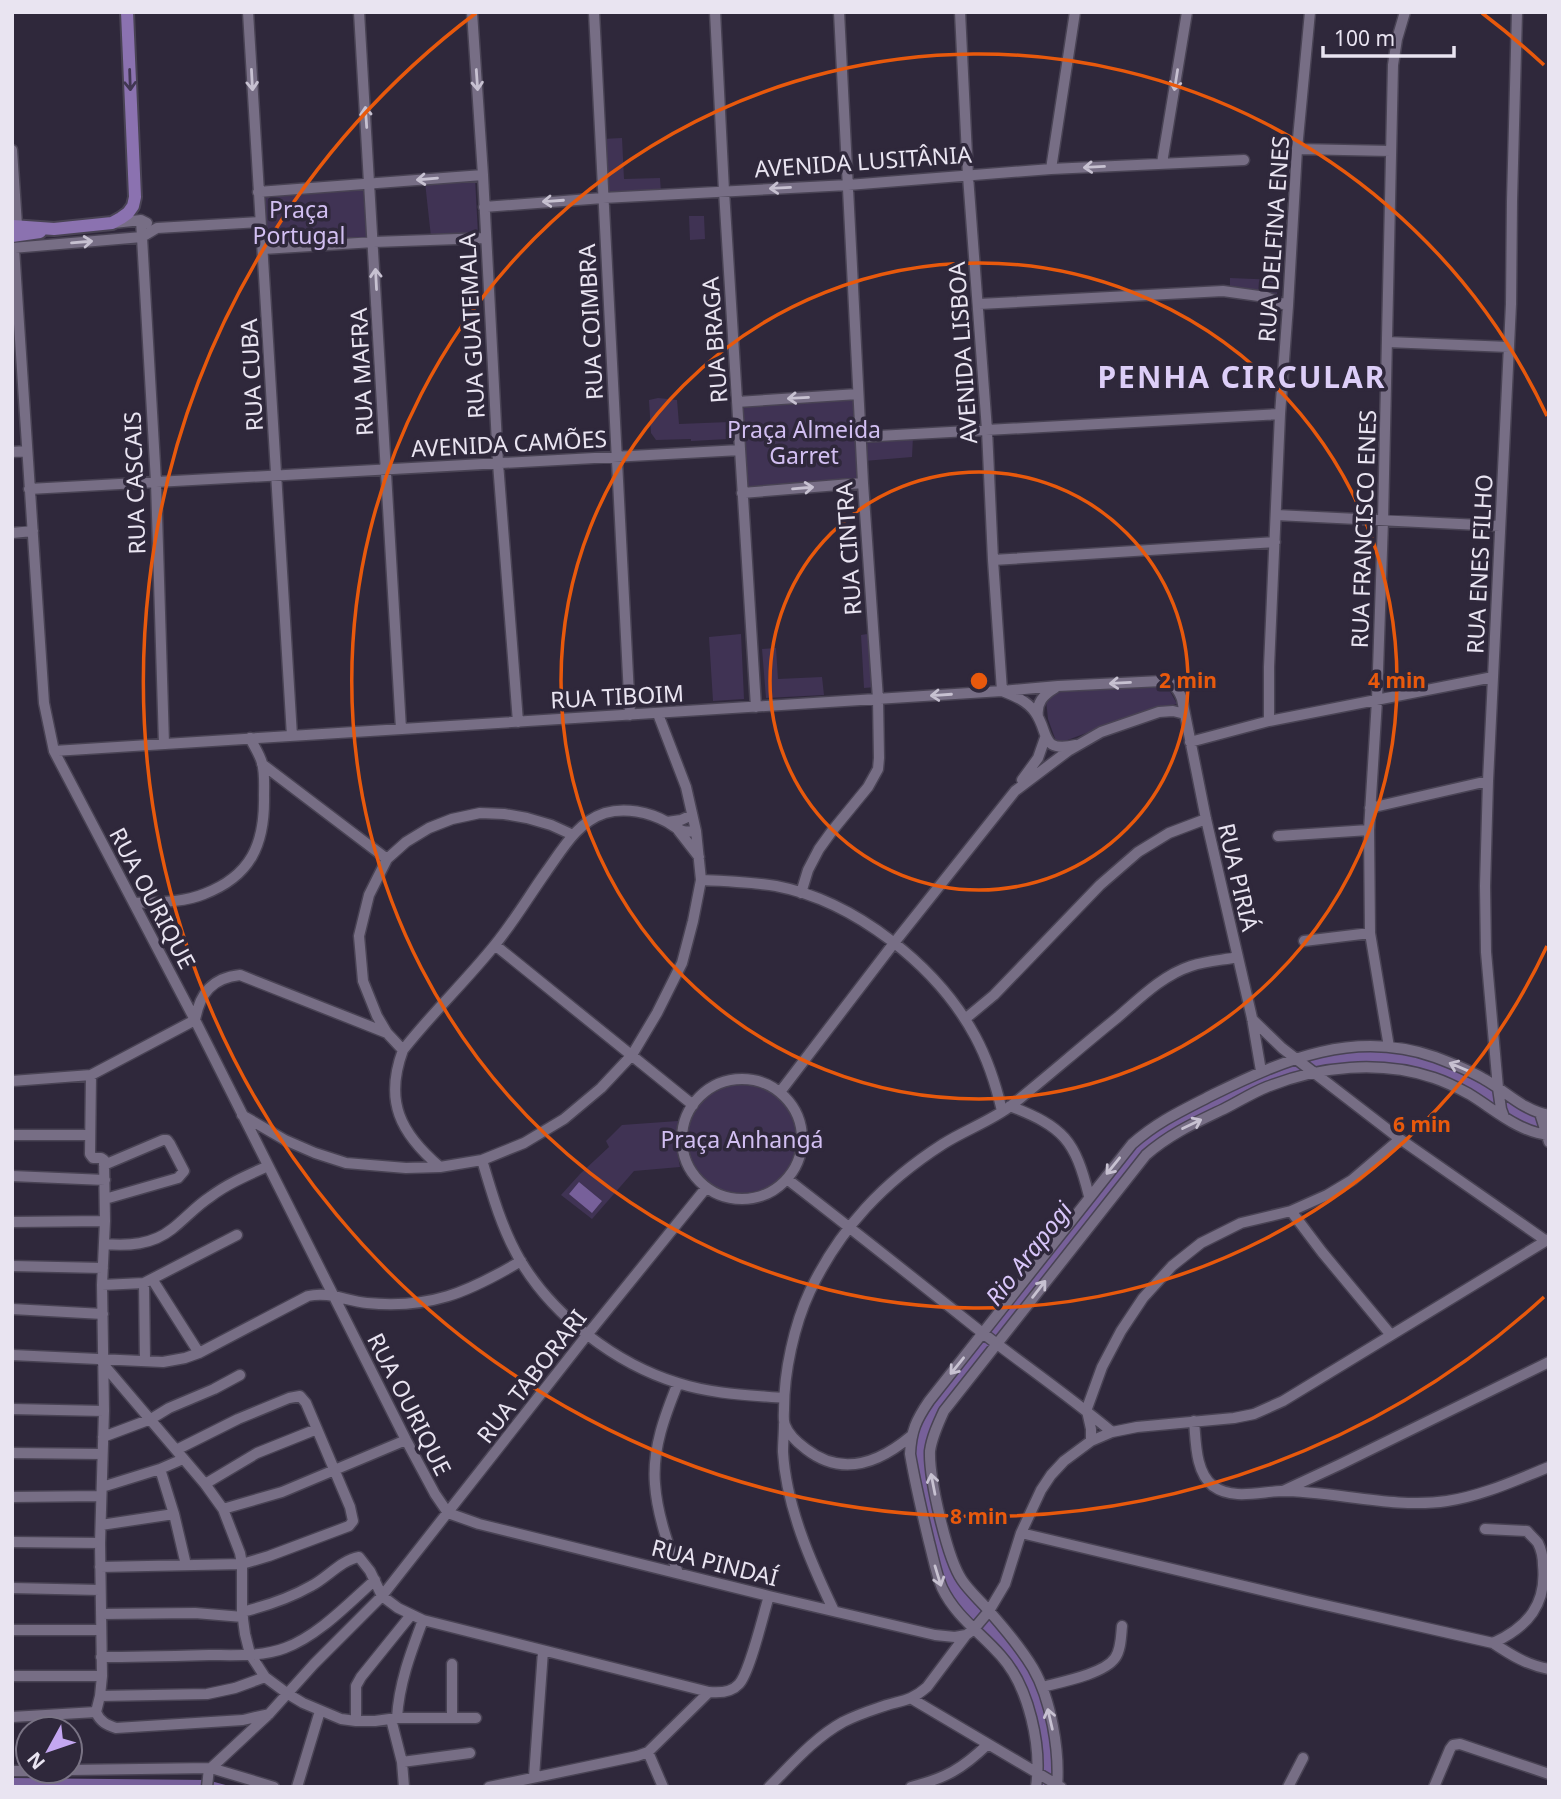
<svg xmlns="http://www.w3.org/2000/svg" width="1561" height="1799" font-family="'Noto Sans',sans-serif">
  <style>
    .green { fill: #403354 }
    .water { fill: #77609a }
    .lines { fill: none; stroke-linecap: round; stroke-linejoin: round }
    .river { stroke: #77609a; stroke-width: 16 }
    .minor-casing { stroke: #494354; stroke-width: 13 }
    .major-casing { stroke: #494354; stroke-width: 16 }
    .minor { stroke: #776e85; stroke-width: 10 }
    .major { stroke: #8b72b0; stroke-width: 12 }
    .oneway { stroke: #413752 }
    .oneway2 { stroke: #c7c1d1 }
    .ring { fill: none; stroke: #e8590c; stroke-width: 3.5 }
    .labels { text-anchor: middle; dominant-baseline: central; stroke-width: 7; stroke-linejoin: round; paint-order: stroke }
    .street-label { font-size: 23px; fill: #e9e4f1; stroke: #2f283b }
    .park-label { font-size: 23px; fill: #d2bff2; stroke: #2f283b }
    .water-label { font-size: 24px; font-style: italic; fill: #d8c5f9; stroke: #2f283b }
    .district-label { font-size: 30px; font-weight: bold; letter-spacing: 2px; fill: #ddcef8; stroke: #2f283b }
    .centre { fill: #e8590c; stroke: #2f283b; stroke-width: 3.5 }
    .ring-label { font-size: 21px; text-anchor: middle; font-weight: bold; fill: #e8590c; stroke: #2f283b; stroke-width: 7; stroke-linejoin: round; paint-order: stroke }
  </style>
  <rect width="100%" height="100%" fill="#2f283b"/>
  <!-- green -->
  <path class="green" d="M622 138 624 179 660 178 661 193 606 195 602 139Z
    M475 178 478 234 431 237 425 182Z
    M363 188 367 247 268 255 264 195Z
    M689 216H704L705 239 690 240Z
    M1230 278 1278 280 1277 294 1230 287Z
    M857 397 860 481 745 490 738 404Z
    M658 398 677 400 679 424 729 422 728 439 691 441V439L656 440 651 433 649 400Z
    M913 436 912 457 864 461 863 439Z
    M873 633 876 687 864 688 861 635Z
    M741 634 744 699 713 701 709 637Z
    M776 648 778 679 822 677 824 695 766 698 762 649Z
    M1167 686 1177 704 1137 714 1057 744 1048 719 1045 691Z
    M688 1139a54 54 0 1 1 108 0a54 54 0 1 1-108 0Z
    M678 1121 676 1145 680 1167 634 1171 592 1219 561 1195 580 1174 609 1147 606 1141 622 1125Z"/>
  <!-- water -->
  <path class="water" d="M579 1182 602 1201 592 1213 569 1194Z
    M12 1778 207 1780 233 1787H12Z"/>
  <g class="lines">
    <!-- river -->
    <path class="river" d="M1050 1787 1051 1754 1044 1719 1033 1688 1013 1655 954 1591 945 1571 929 1517 921 1471V1446L927 1422 943 1397 988 1345 1137 1150 1159 1130 1200 1110 1282 1072 1332 1060 1379 1058 1412 1060 1445 1072 1533 1120 1549 1122"/>
    <!-- minor casing -->
    <g class="minor-casing">
      <path id="minor" d="M248 12 292 736
        M359 12 401 729
        M472 12 483 175 498 463 518 722
        M594 12 630 715
        M715 12 724 191 756 707
        M960 12 968 176 987 430 993 560 1002 691C1015 696 1027 701 1035 712 1050 733 1039 753 1076 745
        M1297 149 1391 151
        M12 150 17 225
        M1162 163 1187 12
        M1051 169 1075 12
        M258 192 483 175
        M484 207 603 198 848 185 1051 169 1244 160
        M141 220 156 482 164 744
        M114 223 141 220 147 223
        M12 248 142 237 157 228 260 222
        M14 248 44 703 54 751 195 1020 406 1440 435 1494 448 1513 479 1524 769 1596 935 1635 955 1637 966 1635 973 1630 989 1611 1005 1584 1021 1533 1041 1490 1051 1475 1064 1461 1091 1441 1112 1432 1137 1427 1234 1418 1254 1414 1283 1401 1549 1239
        M263 249 374 242 486 238
        M979 304 1223 291 1266 297 1288 306
        M1387 342 1509 347
        M737 402 858 394
        M860 437 1280 414
        M12 452 26 451
        M29 489 740 450
        M742 493 863 483
        M1276 515 1500 526
        M12 533 33 531
        M993 560 1275 542
        M1038 717C1036 703 1043 695 1055 688
        M1269 721V667L1280 414 1288 306 1297 149 1310 12
        M1190 742 1269 721 1493 677
        M54 751 1002 691 1058 686 1162 681C1173 683 1178 688 1182 699L1206 819 1252 1018 1261 1071
        M262 764 387 859
        M1022 780 1038 758 1045 738
        M1370 808 1488 781
        M667 822 681 820 692 815
        M678 830 699 857
        M1278 836 1369 830
        M701 880C726 881 751 882 776 886 855 901 937 966 975 1036 988 1060 996 1085 1002 1111
        M801 893 808 870 819 849 832 831 868 787 878 769 879 758 878 699 863 483 839 12
        M134 903C157 902 182 903 204 894 251 876 265 844 264 796 264 786 265 773 262 763 260 755 254 746 250 738
        M1304 941 1370 933
        M495 945 693 1105
        M965 1019 994 995 1100 885 1138 852 1169 833 1206 819
        M1252 1019 1282 1048 1400 1139 1545 1240
        M387 1033 377 1016 363 981 359 936 369 895 387 859 406 842 429 828 452 819 480 813 504 814 527 818 551 825 573 835
        M1389 1047 1370 933 1369 830 1377 700 1383 520 1393 65 1397 39 1405 12
        M91 1075 90 1154 93 1158H101L104 1160 105 1221 102 1285 104 1411 100 1543 102 1676 100 1696 96 1712
        M682 1139a60 60 0 1 1 120 0a60 60 0 1 1-120 0Z
        M12 1081 91 1075 195 1020C200 993 212 978 240 975L387 1033 403 1050
        M780 1092 894 943 1015 791 1068 751 1101 732 1159 712 1173 711 1185 714
        M1010 1106C1064 1127 1075 1140 1089 1196
        M1540 1113 1549 1142
        M242 1115 285 1140 315 1153 346 1163 406 1168 440 1167 482 1160 524 1143 564 1119 601 1088 632 1055 657 1013 682 963 693 921 701 880 696 831 686 787 658 714
        M1504 1117 1501 1109 1498 1088 1486 952 1485 886 1488 781 1511 304 1512 201 1517 12
        M12 1135H89
        M482 1160C492 1194 502 1229 520 1260 553 1316 616 1364 678 1383 712 1394 748 1395 784 1398
        M104 1165 163 1140H167L170 1144 184 1171 178 1178 105 1199
        M440 1167C400 1133 384 1101 403 1050 432 1013 465 982 494 946 513 923 529 896 546 872 562 850 577 822 605 813 625 807 649 812 667 822 679 829 680 833 696 831
        M12 1176 105 1180
        M787 1179C852 1229 916 1280 980 1331 1024 1365 1069 1396 1112 1432
        M1291 1211 1322 1252 1391 1335
        M12 1222 105 1221
        M104 1244C128 1246 152 1245 172 1229 185 1219 196 1206 210 1197 227 1184 248 1175 268 1166
        M12 1266 103 1268
        M152 1279 199 1353
        M144 1283 145 1360
        M102 1285 144 1283 237 1235
        M12 1309 103 1314
        M12 1355 163 1362 185 1358 199 1353 308 1296C329 1291 346 1301 367 1303 430 1309 467 1293 521 1261
        M103 1364 205 1484 223 1509 240 1553 242 1564V1612L245 1634 250 1654 265 1677 288 1694 303 1703 341 1719 356 1721H375L397 1718H476
        M678 1383C665 1415 652 1449 655 1484 657 1514 668 1544 678 1573
        M12 1409 104 1411
        M1086 1411 1102 1367 1121 1331 1143 1298 1172 1266 1201 1243 1241 1223 1291 1211 1327 1195 1352 1180 1400 1139
        M1087 1411 1091 1429V1441
        M1194 1421C1196 1441 1195 1472 1213 1486 1232 1500 1259 1492 1281 1491 1334 1491 1394 1509 1447 1501 1482 1496 1516 1480 1549 1467
        M784 1424C784 1433 783 1443 783 1452 786 1506 811 1563 834 1611
        M911 1436C879 1463 842 1477 806 1449 798 1443 788 1434 785 1425 783 1421 784 1414 784 1409 784 1372 794 1325 810 1291 840 1228 884 1182 943 1144 965 1130 991 1121 1012 1105 1048 1076 1082 1046 1118 1017 1140 998 1163 975 1191 966 1206 961 1223 960 1238 957
        M103 1437 151 1419 169 1408 214 1389 240 1375
        M12 1453 102 1454
        M160 1469 174 1514 186 1565
        M205 1484 257 1453 317 1429
        M102 1487 160 1469 183 1459
        M1283 1491 1341 1464 1549 1362
        M12 1497 101 1496
        M223 1509 282 1492 406 1440
        M101 1525 174 1514
        M1485 1529 1527 1531C1530 1535 1535 1539 1538 1543 1541 1549 1543 1558 1543 1565 1547 1604 1528 1627 1493 1643
        M1021 1533 1307 1601 1493 1643C1511 1655 1527 1665 1549 1669
        M12 1542 100 1543
        M100 1567 242 1564 269 1556 349 1526 353 1521 350 1507 306 1403 300 1396 289 1398 238 1419 176 1450
        M12 1588 100 1590
        M242 1612C266 1606 290 1598 311 1586 327 1578 341 1560 359 1557L370 1571 382 1596 398 1608 423 1620 709 1692C719 1693 731 1693 739 1684 750 1672 763 1615 769 1596
        M101 1614 195 1613 243 1617
        M12 1630H101
        M101 1657C137 1657 173 1656 209 1655 233 1655 262 1657 285 1648 318 1636 349 1603 375 1580
        M12 1676H102
        M1042 1687C1061 1682 1104 1674 1115 1658 1121 1650 1121 1636 1122 1626
        M100 1696 207 1694 235 1688 265 1677
        M912 1699 1061 1787
        M96 1712C100 1722 107 1725 116 1728L243 1720 269 1714
        M12 1717 96 1712
        M452 1717V1664
        M397 1718C399 1683 411 1652 423 1620
        M391 1719 402 1762 404 1787
        M356 1721V1686L361 1677 411 1615
        M648 1752 663 1787
        M402 1762 470 1753
        M211 1768 269 1714 314 1664 382 1596 587 1335 706 1188
        M70 1770 211 1768 274 1787
        M12 1771H28
        M534 1777 543 1651
        M207 1787 209 1768
        M297 1787 320 1711
        M489 1787 637 1756 648 1752 709 1692
        M769 1787C792 1764 814 1738 843 1722 853 1717 866 1712 878 1708 899 1700 909 1703 927 1687L966 1635
        M911 1787C946 1778 962 1769 988 1744
        M1036 1787C1042 1747 1029 1687 1001 1656 981 1633 956 1617 942 1588 936 1574 933 1557 929 1542 922 1513 915 1483 910 1454 911 1431 916 1420 929 1401L1132 1144C1158 1121 1183 1110 1214 1094 1285 1059 1355 1029 1435 1057 1451 1063 1469 1070 1484 1079 1506 1091 1522 1110 1549 1115
        M1057 1787C1060 1751 1051 1699 1033 1668 1021 1648 1005 1629 990 1612 981 1601 970 1592 962 1580 947 1558 929 1478 930 1451 932 1437 938 1424 944 1411L1146 1155C1170 1134 1195 1123 1224 1109 1238 1102 1252 1093 1267 1087 1320 1066 1380 1060 1434 1078 1446 1082 1458 1088 1469 1094 1494 1109 1518 1132 1549 1135
        M1288 1787 1303 1758
        M1434 1787 1450 1749 1453 1745 1460 1744 1549 1774"/>
    </g>
    <!-- major casing -->
    <g class="major-casing">
      <path id="major" d="M12 226 54 229 112 223 121 218 128 213 133 206 135 197 127 12
        M12 236 40 232"/>
    </g>
    <!-- minor -->
    <use href="#minor" class="minor"/>
    <!-- major -->
    <use href="#major" class="major"/>
  </g>
  <!-- one-way arrows -->
  <defs><path id="oneway-shaft" d="M-6 0H5M1.5-3L5.5 0L1.5 3" fill="none" stroke-width="1.6" stroke-linecap="round" stroke-linejoin="round" transform="scale(1.75)"/></defs>
  <use class="oneway" href="#oneway-shaft" transform="translate(130 80) rotate(88)"/>
  <g class="oneway2">
    <use href="#oneway-shaft" transform="translate(252 80) rotate(87)"/>
    <use href="#oneway-shaft" transform="translate(477 80) rotate(86)"/>
    <use href="#oneway-shaft" transform="translate(1176 80) rotate(99)"/>
    <use href="#oneway-shaft" transform="translate(366 117) rotate(-94)"/>
    <use href="#oneway-shaft" transform="translate(1094 167) rotate(177)"/>
    <use href="#oneway-shaft" transform="translate(427 179) rotate(175)"/>
    <use href="#oneway-shaft" transform="translate(780 188) rotate(177)"/>
    <use href="#oneway-shaft" transform="translate(553 201) rotate(176)"/>
    <use href="#oneway-shaft" transform="translate(82 242) rotate(-5)"/>
    <use href="#oneway-shaft" transform="translate(376 279) rotate(-93)"/>
    <use href="#oneway-shaft" transform="translate(798 398) rotate(177)"/>
    <use href="#oneway-shaft" transform="translate(803 488) rotate(-5)"/>
    <use href="#oneway-shaft" transform="translate(1120 683) rotate(177)"/>
    <use href="#oneway-shaft" transform="translate(941 695) rotate(176)"/>
    <use href="#oneway-shaft" transform="translate(1459 1067) rotate(-157)"/>
    <use href="#oneway-shaft" transform="translate(1192 1124) rotate(-26)"/>
    <use href="#oneway-shaft" transform="translate(1113 1166) rotate(129)"/>
    <use href="#oneway-shaft" transform="translate(1039 1289) rotate(-52)"/>
    <use href="#oneway-shaft" transform="translate(957 1366) rotate(129)"/>
    <use href="#oneway-shaft" transform="translate(933 1484) rotate(-101)"/>
    <use href="#oneway-shaft" transform="translate(938 1576) rotate(73)"/>
    <use href="#oneway-shaft" transform="translate(1050 1719) rotate(-103)"/>
  </g>
  <!-- distance rings -->
  <g class="ring">
    <circle cx="979" cy="681" r="209"/>
    <circle cx="979" cy="681" r="418"/>
    <path d="M1547 946A627 627 0 1 1 1547 416"/>
    <path d="M1544 1297A836 836 0 1 1 476 13M1482 13A836 836 0 0 1 1544 65"/>
  </g>
  <g class="labels">
    <!-- street labels -->
    <g class="street-label">
      <text transform="translate(863 161) rotate(-4)">AVENIDA LUSITÂNIA</text>
      <text transform="translate(1273 239) rotate(-86)">RUA DELFINA ENES</text>
      <text transform="translate(590 322) rotate(-93)">RUA COIMBRA</text>
      <text transform="translate(471 326) rotate(-93)">RUA GUATEMALA</text>
      <text transform="translate(714 340) rotate(-94)">RUA BRAGA</text>
      <text transform="translate(962 353) rotate(-94)">AVENIDA LISBOA</text>
      <text transform="translate(361 372) rotate(-93)">RUA MAFRA</text>
      <text transform="translate(251 375) rotate(-93)">RUA CUBA</text>
      <text transform="translate(509 443) rotate(-3)">AVENIDA CAMÕES</text>
      <text transform="translate(134 483) rotate(-92)">RUA CASCAIS</text>
      <text transform="translate(1363 529) rotate(-88)">RUA FRANCISCO ENES</text>
      <text transform="translate(848 549) rotate(-94)">RUA CINTRA</text>
      <text transform="translate(1479 564) rotate(-87)">RUA ENES FILHO</text>
      <text transform="translate(617 696) rotate(-3)">RUA TIBOIM</text>
      <text transform="translate(1239 877) rotate(77)">RUA PIRIÁ</text>
      <text transform="translate(153 898) rotate(62)">RUA OURIQUE</text>
      <text transform="translate(531 1376) rotate(-52)">RUA TABORARI</text>
      <text transform="translate(410 1404) rotate(63)">RUA OURIQUE</text>
      <text transform="translate(715 1562) rotate(14)">RUA PINDAÍ</text>
    </g>
    <!-- park labels -->
    <g class="park-label">
      <text x="299" y="209">Praça<tspan x="299" dy="26">Portugal</tspan></text>
      <text x="804" y="429">Praça Almeida<tspan x="804" dy="26">Garret</tspan></text>
      <text x="742" y="1139">Praça Anhangá</text>
    </g>
    <!-- water labels -->
    <g class="water-label">
      <text transform="translate(1028 1253) rotate(-52)">Rio Arapogi</text>
    </g>
    <!-- district labels -->
    <g class="district-label">
      <text x="1242" y="376">PENHA CIRCULAR</text>
    </g>
  </g>
  <circle cx="979" cy="681" r="10" class="centre"/>
  <g class="ring-label">
    <text x="1188" y="688">2 min</text>
    <text x="1397" y="688">4 min</text>
    <text x="1422" y="1132">6 min</text>
    <text x="979" y="1524">8 min</text>
  </g>
  <!-- border -->
  <rect width="1561" height="1799" fill="none" stroke="#e9e4f1" stroke-width="28"/>
  <!-- north arrow -->
  <g transform="translate(49 1750) rotate(230)"><circle r="33" fill="#2f283b" stroke="#797384" stroke-width="2"/>
  <path d="M0-5L12 26L0 18L-12 26Z" fill="#c4a7f1"/>
  <text y="-10" font-size="19" font-weight="bold" text-anchor="middle" fill="#e9e4f1">N</text>
  </g>
  <!-- scale -->
  <path d="M1323 46v10h131v-10" fill="none" stroke="#e9e4f1" stroke-width="3.5"/>
  <text x="1334" y="46" font-size="21" fill="#e9e4f1" stroke="#2f283b" stroke-width="5" paint-order="stroke">100 m</text>
</svg>
